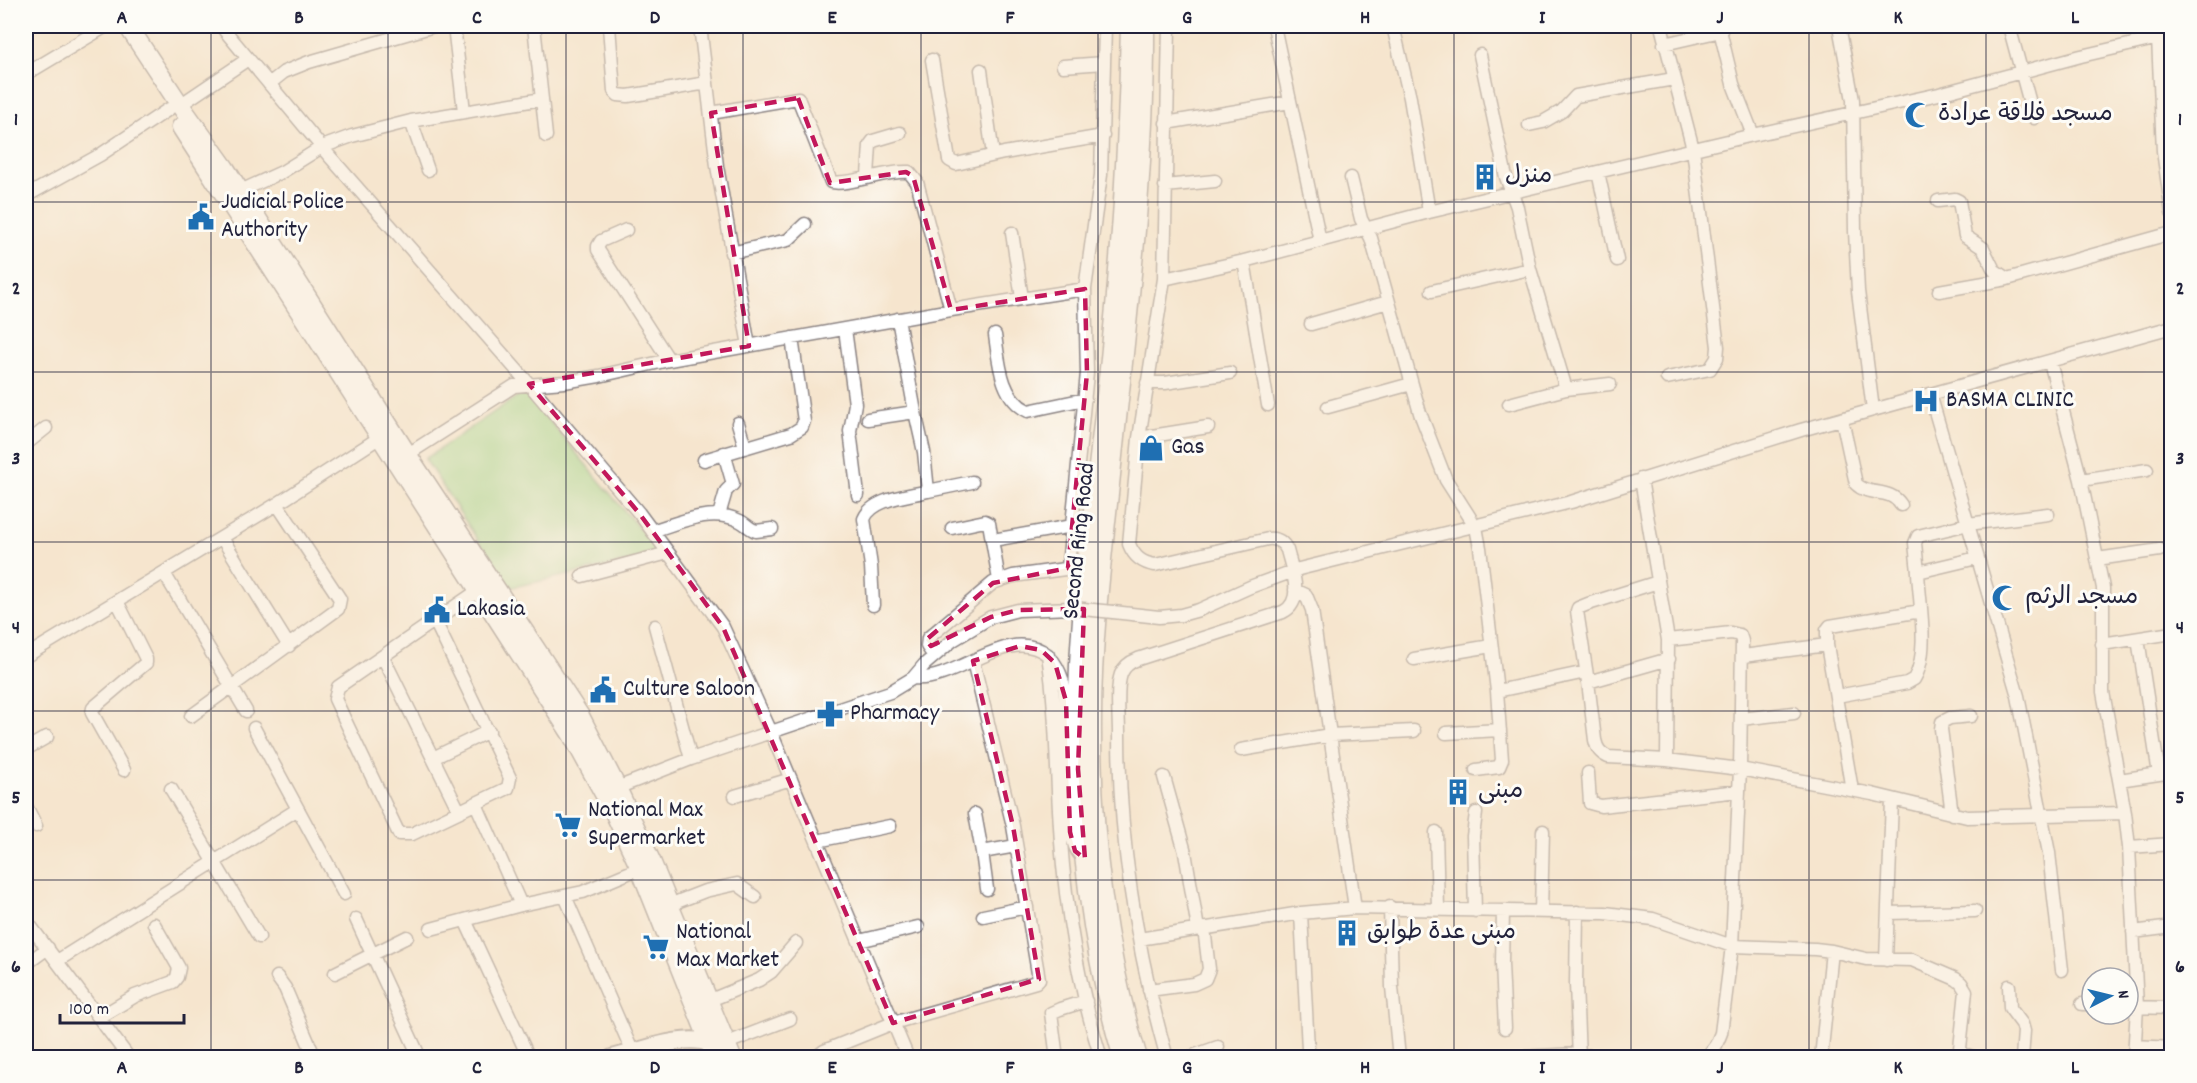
<svg xmlns="http://www.w3.org/2000/svg" width="2197" height="1083" font-family="Dekko,'Playpen Sans Arabic',sans-serif">
  <style>
    .green { fill: #9ad589; stroke: #5e7c62; stroke-width: 1.5 }
    .lines { fill: none; stroke-linecap: round; stroke-linejoin: round }
    .minor-casing { stroke: #8c8484; stroke-width: 15 }
    .major-casing { stroke: #8c8484; stroke-width: 20 }
    .highway-casing { stroke: #8c8484; stroke-width: 21 }
    .minor { stroke: #fff; stroke-width: 12 }
    .major { stroke: #fff; stroke-width: 16 }
    .highway { stroke: #fff; stroke-width: 18 }
    .minor-bridge-casing { stroke: #8c8484; stroke-width: 15; stroke-linecap: butt }
    .minor-bridge { stroke: #fff; stroke-width: 12 }
    .marked { fill: none; stroke: #c2185b; stroke-width: 4.5; stroke-dasharray: 12 8; stroke-linejoin: round }
    .grid { fill: none; stroke: #22223b; stroke-width: 1.5; stroke-opacity: 0.55 }
    .labels { text-anchor: middle; dominant-baseline: central; stroke-width: 6; stroke-linejoin: round; paint-order: stroke }
    .poi-label { font-size: 24px; fill: #22223b; stroke: #fdfcf7; text-anchor: start }
    .street-label { font-size: 24px; fill: #22223b; stroke: #fdfcf7 }
    .neatline { fill: none; stroke: #22223b; stroke-width: 2 }
    .grid-label { font-size: 20px; text-anchor: middle; font-weight: bold; fill: #22223b }
  </style>
  <rect width="100%" height="100%" fill="#fdfcf7"/>
  <filter id="ink" filterUnits="userSpaceOnUse"><feTurbulence type="fractalNoise" baseFrequency=".0167" numOctaves="2"/><feDisplacementMap in="SourceGraphic" scale="12" xChannelSelector="R" yChannelSelector="G"/><feConvolveMatrix kernelMatrix="1 2 1 2 8 2 1 2 1" color-interpolation-filters="sRGB"/></filter>
  <filter id="wash" filterUnits="userSpaceOnUse"><feTurbulence type="fractalNoise" baseFrequency=".008" numOctaves="4" result="noise"/><feDisplacementMap in="SourceGraphic" scale="24" xChannelSelector="R" yChannelSelector="G"/><feGaussianBlur stdDeviation="1.35" result="paint"/><feColorMatrix in="noise" values="0 0 0 0 0 0 0 0 0 0 0 0 0 0 0 0 0 1.4 0 .05"/><feComposite in="paint" operator="in"/></filter>
  <g filter="url(#wash)">
    <rect width="100%" height="100%" fill="#f6e5ce"/>
    <!-- green -->
    <path class="green" d="M525 391 657 550 654 556 509 588 425 459Z"/>
  </g>
  <g filter="url(#ink)">
    <g class="lines">
      <!-- minor casing -->
      <g class="minor-casing">
        <path id="minor" d="M221 26 325 151 529 384 639 513 723 627 771 732 908 1058
          M454 26 464 111
          M534 26 546 136
          M609 26 614 91 618 95 628 96 707 83
          M700 26 717 166 749 346
          M1274 26 1320 241
          M1393 26 1410 98 1429 212
          M1661 26 1693 149 1718 347 1717 358 1710 369 1667 378
          M1719 26 1733 84 1753 135
          M1839 26 1853 100 1855 231 1858 291 1873 410
          M2009 26 2034 118
          M2158 38 2163 151 2172 213
          M1664 44 1721 31
          M1480 55 1506 177 1517 207 1530 269 1566 389
          M932 60 949 160 956 164 1004 153 1103 136
          M1063 66 1104 63
          M981 70 993 155
          M26 74 106 26
          M269 84 284 72 309 62 434 26
          M180 105 248 59
          M711 113 798 98 831 182C849 186 886 170 909 172L917 182 951 310
          M411 121 428 170
          M1166 123 1290 102
          M1529 125 1543 122 1562 111 1576 96 1674 79
          M1598 172 1617 260
          M868 176 870 145 873 141 900 133
          M1351 178 1361 219 1371 238 1420 413 1446 480 1476 527 1480 548 1497 691 1502 760 1499 767 1476 770
          M1165 186 1215 181
          M234 194 282 172 322 147 352 136 411 121 542 99
          M26 196 100 155 169 109
          M1938 201 1955 199 1959 201 1965 236 1983 248 1994 270 2007 279
          M626 230 601 241 598 246V250L669 360
          M1012 233 1022 298
          M731 253 788 240 805 224
          M1244 261 1268 405
          M1164 279 1244 261 1429 212 1753 135 1939 94 2081 56 2172 35
          M1432 291 1530 269
          M1939 291 2007 279 2172 233
          M898 319 915 412 924 452 928 491 972 482
          M1311 324 1388 302
          M845 329 855 404 850 431 858 495
          M995 335C999 361 1000 398 1028 411L1085 399
          M2050 362 2081 480 2103 588V692L2125 813 2129 847 2137 1007 2134 1058
          M1147 383H1165L1230 373
          M1930 394 2018 696 2049 853 2062 970
          M1509 404 1566 389 1610 384
          M1328 407 1411 384
          M868 419 915 412
          M1842 419 1856 484C1869 497 1890 487 1901 505
          M738 423 745 447
          M1139 438 1208 427
          M26 444 46 428
          M402 458 514 386 564 382 599 376 669 360 951 310 1085 289
          M704 460 791 434 802 427 804 421 792 338
          M1641 479 1668 640 1667 760
          M2081 480 2147 470
          M719 515 726 491 733 484 724 453
          M952 528 985 521 989 523 999 580
          M652 531C681 522 711 507 740 521 746 524 750 529 756 531L772 529
          M222 538 289 646
          M993 540 1072 526
          M2097 559 2160 550
          M1918 572 1915 543 1918 536 1968 524 2048 514
          M164 573 246 711
          M582 576 668 553
          M1658 582 1588 604 1578 608 1577 611 1588 682 1595 740C1597 749 1600 753 1608 757L1667 760 1740 769 1872 794 1967 817 2125 813
          M1295 590 1306 595 1312 610 1355 908
          M117 601 146 659V663L93 708 92 713 124 770
          M873 605 871 566 864 519C872 498 909 496 928 491
          M1113 612 1159 617 1181 615 1199 610 1250 587 1299 569 1571 502 1801 430 2172 327
          M435 621 510 778 508 788 412 834H399L335 699 338 687 479 590
          M655 626 691 759
          M2138 639 2159 774
          M1668 640 1731 633 1740 635 1742 641 1740 769 1732 946 1721 1033 1716 1045 1706 1058
          M2102 644 2172 633
          M1827 645V630L1830 626 1921 611
          M26 656 277 504 385 434
          M934 656 927 646 928 638 993 583 1013 576 1065 569 1068 566 1087 373 1085 289 1101 175 1105 26
          M1743 656 1827 645 1852 790
          M383 657 459 811
          M1414 659 1491 646
          M1053 661C1058 668 1062 677 1064 686 1070 717 1057 848 1085 859
          M913 678C958 683 1007 623 1048 655 1056 707 1056 758 1059 810 1063 893 1076 978 1101 1058
          M1588 682 1669 659
          M1497 691 1586 672
          M1837 696 1907 683 1914 679C1930 653 1919 602 1918 572L1977 558
          M191 716 338 609 340 599 277 504
          M1741 719 1794 713
          M254 728 344 894
          M1446 733 1500 730
          M26 749 47 737
          M1241 750 1330 735 1414 731
          M433 758 489 731
          M1588 773 1590 803 1601 806 1739 791
          M1164 777 1185 852 1198 929
          M2119 780 2172 772
          M617 788 691 759 890 692 913 678 924 665 953 640 991 617 1018 610 1073 608
          M171 789 259 937
          M735 796 791 779
          M476 804 521 905
          M26 806 36 826
          M975 814 982 852
          M1952 814 1941 729 1942 722 1950 718 1971 716
          M1436 832 1438 908
          M817 841 890 826
          M2129 847 2172 844
          M987 889 982 852 1016 846
          M565 896 633 1053
          M669 905 705 891 737 884 755 897
          M1390 907 1392 987 1399 1058
          M1475 911 1473 836 1476 813
          M1503 911 1502 964 1505 1028
          M1541 912 1543 831
          M1577 912 1576 984 1579 1058
          M1301 913 1308 1049
          M1888 913 1975 911
          M983 916 1027 907
          M356 919 420 1058
          M26 920 129 1058
          M465 920 529 1058
          M431 929 521 905 583 892 640 868
          M2133 932 2172 927
          M1139 939 1301 913 1355 908 1605 913 1653 919 1732 946 1815 949 1832 951 1866 959 1912 960 1956 979 1961 983 1966 991 1959 1058
          M859 941 918 927
          M1886 960 1892 800
          M57 961 298 809
          M26 964 48 948
          M335 973 407 937
          M277 977 285 988 315 1058
          M2009 986 2010 1008 2022 1024 2024 1031 2022 1058
          M1149 990 1194 984 1205 979 1209 969 1204 928
          M708 1001 759 980 771 972 796 943
          M2082 1004H2092
          M2128 1007 2172 1008
          M100 1017 135 996 173 982 177 977 179 968 154 924
          M727 1043 790 1019
          M2135 1046 2172 1048
          M1959 1053 1977 1058
          M1518 1057 1579 1054 1602 1058
          M820 1058V1054L824 1051 893 1023 1036 982 1039 979 1013 826 973 661
          M1057 1058 1051 1013 1060 1009 1086 1001
          M1167 1058C1137 952 1119 843 1119 733 1119 717 1116 688 1121 674 1124 666 1130 662 1138 659L1283 612C1305 601 1292 570 1287 550 1283 542 1277 538 1268 539L1155 565C1142 563 1134 557 1129 544L1139 438 1164 279 1169 26
          M1187 1058 1218 1047
          M1821 1058 1832 951"/>
      </g>
      <!-- major casing -->
      <g class="major-casing">
        <path id="major" d="M612 1058C638 1052 687 1032 711 1044"/>
      </g>
      <!-- highway casing -->
      <g class="highway-casing">
        <path id="highway" d="M128 26 180 105 225 168 407 454 580 716 617 788 651 861 732 1058
          M181 127 572 735 614 812 640 868 716 1058
          M1123 1058C1085 931 1074 797 1079 665 1084 566 1099 467 1109 369 1121 255 1128 141 1130 26
          M1138 1058C1104 948 1091 831 1092 717 1092 643 1101 568 1109 494 1125 338 1146 182 1145 26"/>
      </g>
      <!-- minor -->
      <use href="#minor" class="minor"/>
      <!-- major -->
      <use href="#major" class="major"/>
      <!-- highway -->
      <use href="#highway" class="highway"/>
      <!-- minor-bridge casing -->
      <g class="minor-bridge-casing">
        <path id="minor-bridge" d="M1073 608 1113 612"/>
      </g>
      <!-- minor-bridge -->
      <use href="#minor-bridge" class="minor-bridge"/>
    </g>
  </g>
  <!-- marked area -->
  <path d="M0 0H2197V1083H0ZM798 98 830 183 906 172 913 176 951 310 1085 289 1087 373 1068 568 993 583 926 640 931 646 991 617 1018 610 1084 609 1078 769 1085 859 1075 851 1070 832 1066 701 1055 663 1041 650 1020 646 973 661 1013 826 1039 979 893 1023 723 627 639 513 529 384 749 346 711 113Z" fill="#f6e5ce" fill-opacity=".55" fill-rule="evenodd"/>
  <path class="marked" d="M798 98 830 183 906 172 913 176 951 310 1085 289 1087 373 1068 568 993 583 926 640 931 646 991 617 1018 610 1084 609 1078 769 1085 859 1075 851 1070 832 1066 701 1055 663 1041 650 1020 646 973 661 1013 826 1039 979 893 1023 723 627 639 513 529 384 749 346 711 113Z"/>
  <!-- grid -->
  <path class="grid" d="M211 26V1058M388 26V1058M566 26V1058M743 26V1058M921 26V1058M1098 26V1058M1276 26V1058M1454 26V1058M1631 26V1058M1809 26V1058M1986 26V1058M26 202H2172M26 372H2172M26 542H2172M26 711H2172M26 880H2172"/>
  <!-- icons -->
  <defs>
    <g id="mosque-bare" transform="scale(2.07)"><path d="M3.5-4.9A6 6 0 1 0 3.5 4.9A5 5 0 1 1 3.5-4.9Z" fill="#1f6fb2" stroke="#fdfcf7" stroke-width="2.5" paint-order="stroke"/></g>
    <g id="building-bare" transform="scale(2.07)"><path d="M-4-6H4V6H1V3H-1V6H-4ZM-2.5-4.3h1.7v1.8h-1.7ZM.8-4.3h1.7v1.8H.8ZM-2.5-1h1.7V.8h-1.7ZM.8-1h1.7V.8H.8Z" fill="#1f6fb2" stroke="#fdfcf7" stroke-width="2.5" paint-order="stroke"/></g>
    <g id="civic-bare" transform="scale(2.07)"><path d="M-.6-6.5H3V-4.5H.6V-3L4-1V1h2V6H-6V1h2V-1L-.6-3ZM-1.2 2.5V6h2.4V2.5Z" fill="#1f6fb2" stroke="#fdfcf7" stroke-width="2.5" paint-order="stroke"/></g>
    <g id="hospital-bare" transform="scale(2.07)"><path d="M-5-5h3v3.5h4V-5h3V5h-3V1.5h-4V5h-3Z" fill="#1f6fb2" stroke="#fdfcf7" stroke-width="2.5" paint-order="stroke"/></g>
    <g id="shop-bare" transform="scale(2.07)"><path d="M-5-2.5h2.3a2.7 3.5 0 0 1 5.4 0H5L5.5 6h-11ZM-1.5-2.5h3a1.5 2.3 0 0 0-3 0Z" fill="#1f6fb2" stroke="#fdfcf7" stroke-width="2.5" paint-order="stroke"/></g>
    <g id="pharmacy-bare" transform="scale(2.07)"><path d="M-2-6h4v4h4v4h-4v4h-4v-4h-4v-4h4Z" fill="#1f6fb2" stroke="#fdfcf7" stroke-width="2.5" paint-order="stroke"/></g>
    <g id="supermarket-bare" transform="scale(2.07)"><path d="M-6-5.5h2.5l.6 2H6L4.5 2H-2.5L-4.4-4H-6ZM-1.5 3.2a1.3 1.3 0 1 0 .1 0ZM3 3.2a1.3 1.3 0 1 0 .1 0Z" fill="#1f6fb2" stroke="#fdfcf7" stroke-width="2.5" paint-order="stroke"/></g>
  </defs>
  <g fill-rule="evenodd">
    <use href="#mosque-bare" x="1918" y="115"/>
    <use href="#building-bare" x="1485" y="177"/>
    <use href="#civic-bare" x="201" y="217"/>
    <use href="#hospital-bare" x="1926" y="401"/>
    <use href="#shop-bare" x="1151" y="448"/>
    <use href="#mosque-bare" x="2005" y="598"/>
    <use href="#civic-bare" x="437" y="610"/>
    <use href="#civic-bare" x="603" y="690"/>
    <use href="#pharmacy-bare" x="830" y="714"/>
    <use href="#building-bare" x="1458" y="792"/>
    <use href="#supermarket-bare" x="568" y="825"/>
    <use href="#building-bare" x="1347" y="933"/>
    <use href="#supermarket-bare" x="656" y="947"/>
  </g>
  <g class="labels">
    <!-- poi labels -->
    <g class="poi-label">
      <text x="1938" y="115">مسجد فلاقة عرادة</text>
      <text x="1505" y="177">منزل</text>
      <text x="221" y="203">Judicial Police<tspan x="221" dy="28">Authority</tspan></text>
      <text x="1946" y="401">BASMA CLINIC</text>
      <text x="1171" y="448">Gas</text>
      <text x="2025" y="598">مسجد الرثم</text>
      <text x="457" y="610">Lakasia</text>
      <text x="623" y="690">Culture Saloon</text>
      <text x="850" y="714">Pharmacy</text>
      <text x="1478" y="792">مبنى</text>
      <text x="588" y="811">National Max<tspan x="588" dy="28">Supermarket</tspan></text>
      <text x="676" y="933">National<tspan x="676" dy="28">Max Market</tspan></text>
      <text x="1367" y="933">مبنى عدة طوابق</text>
    </g>
    <!-- street labels -->
    <g class="street-label">
      <text transform="translate(1080 541) rotate(-84)">Second Ring Road</text>
    </g>
  </g>
  <!-- margin -->
  <rect width="2197" height="1083" fill="none" stroke="#fdfcf7" stroke-width="66"/>
  <!-- north arrow -->
  <g transform="translate(2110 996) rotate(83)"><circle r="28" fill="#fdfcf7" stroke="#a5a5ac" stroke-width="1.5"/>
  <path d="M0-4.5L10 22L0 15L-10 22Z" fill="#1f6fb2"/>
  <text y="-9" font-size="16" font-weight="bold" text-anchor="middle" fill="#22223b">N</text>
  </g>
  <!-- scale -->
  <path d="M60 1014v9h124v-9" fill="none" stroke="#22223b" stroke-width="3"/>
  <text x="69" y="1014" font-size="18" fill="#22223b" stroke="#fdfcf7" stroke-width="4.5" paint-order="stroke">100 m</text>
  <rect x="33" y="33" width="2131" height="1017" class="neatline"/>
  <g class="grid-label">
    <text x="122" y="23">A</text>
    <text x="299" y="23">B</text>
    <text x="477" y="23">C</text>
    <text x="655" y="23">D</text>
    <text x="832" y="23">E</text>
    <text x="1010" y="23">F</text>
    <text x="1187" y="23">G</text>
    <text x="1365" y="23">H</text>
    <text x="1542" y="23">I</text>
    <text x="1720" y="23">J</text>
    <text x="1898" y="23">K</text>
    <text x="2075" y="23">L</text>
    <text x="16" y="125">1</text>
    <text x="2180" y="125">1</text>
    <text x="16" y="294">2</text>
    <text x="2180" y="294">2</text>
    <text x="16" y="464">3</text>
    <text x="2180" y="464">3</text>
    <text x="16" y="633">4</text>
    <text x="2180" y="633">4</text>
    <text x="16" y="803">5</text>
    <text x="2180" y="803">5</text>
    <text x="16" y="972">6</text>
    <text x="2180" y="972">6</text>
    <text x="122" y="1073">A</text>
    <text x="299" y="1073">B</text>
    <text x="477" y="1073">C</text>
    <text x="655" y="1073">D</text>
    <text x="832" y="1073">E</text>
    <text x="1010" y="1073">F</text>
    <text x="1187" y="1073">G</text>
    <text x="1365" y="1073">H</text>
    <text x="1542" y="1073">I</text>
    <text x="1720" y="1073">J</text>
    <text x="1898" y="1073">K</text>
    <text x="2075" y="1073">L</text>
  </g>
</svg>
